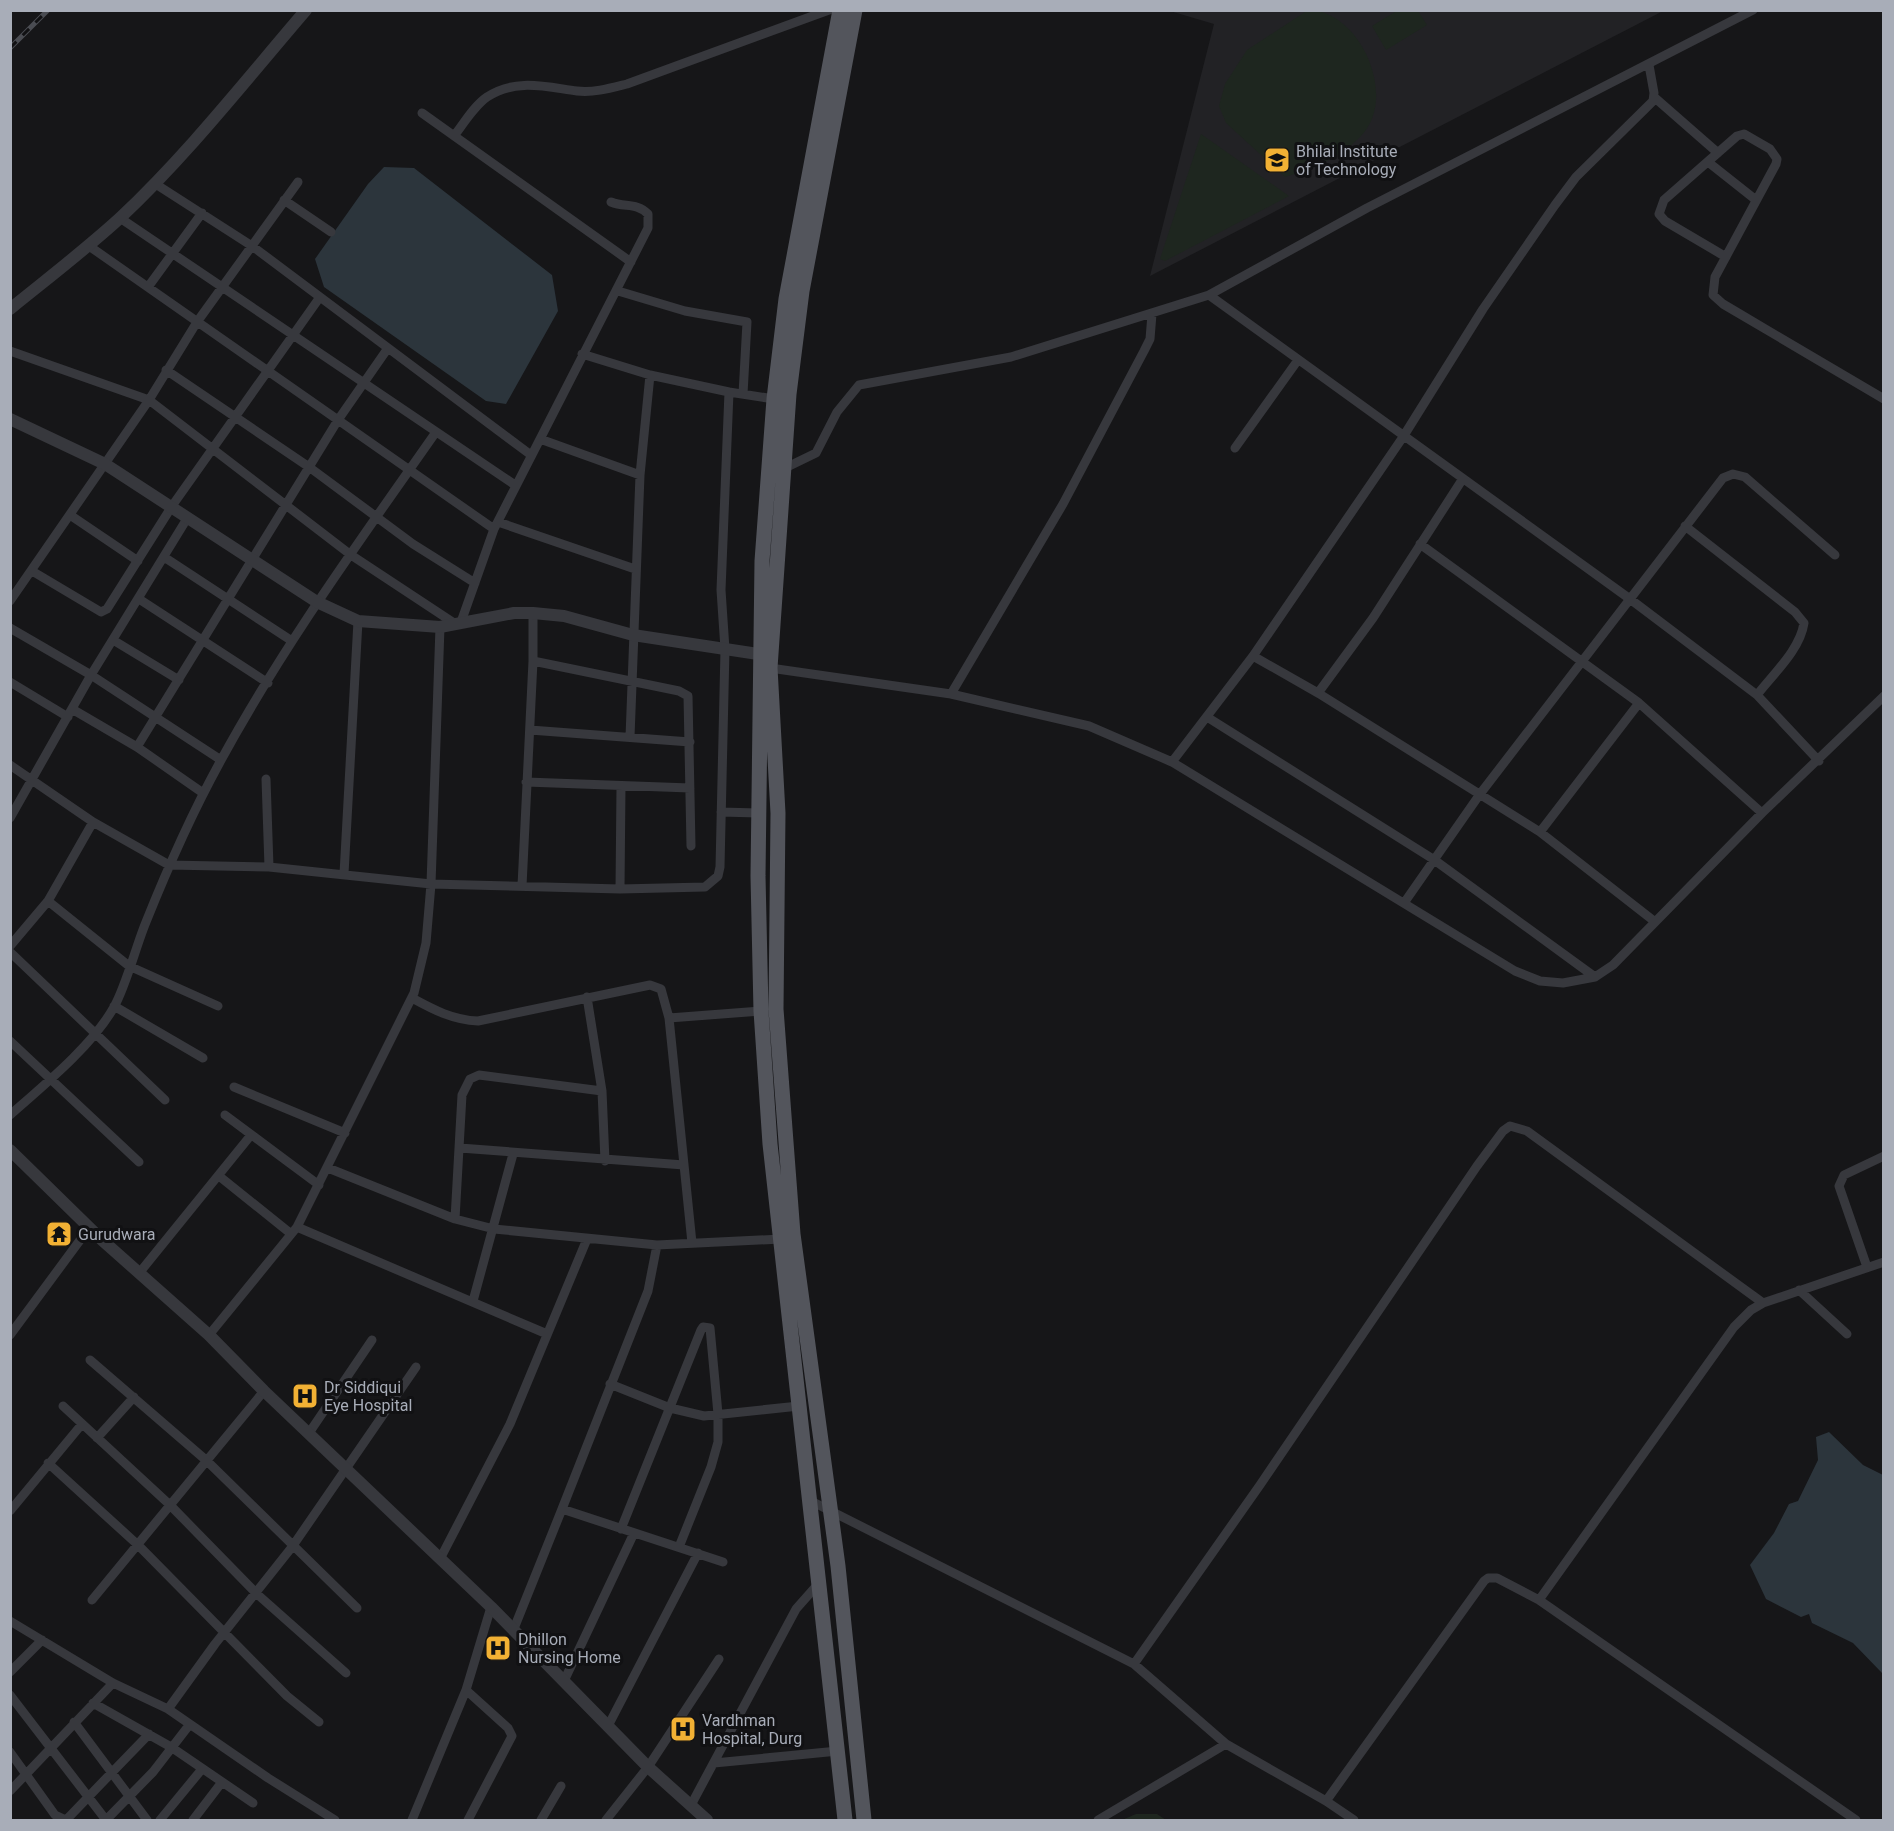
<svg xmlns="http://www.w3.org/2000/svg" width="1894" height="1831" font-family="Roboto,sans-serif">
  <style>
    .built { fill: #222225 }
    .green { fill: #1e261f }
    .water { fill: #2c353c }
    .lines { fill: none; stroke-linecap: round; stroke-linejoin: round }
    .minor { stroke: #37383d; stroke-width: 9 }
    .tertiary { stroke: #37383d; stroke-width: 12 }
    .primary { stroke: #53555c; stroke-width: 15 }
    .rail-casing { stroke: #4a4c52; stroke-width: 5 }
    .rail { stroke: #111113; stroke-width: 3; stroke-dasharray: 9; stroke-linecap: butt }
    .labels { text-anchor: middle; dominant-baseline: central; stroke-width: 6; stroke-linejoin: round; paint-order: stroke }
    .poi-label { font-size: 16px; fill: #a8adb8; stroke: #111113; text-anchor: start }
  </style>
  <rect width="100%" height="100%" fill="#161618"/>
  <!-- built -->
  <path class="built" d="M1170 11H1663L1150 276 1214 24Z"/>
  <!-- green -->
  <path class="green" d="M1308 10C1360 10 1399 97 1361 136 1341 157 1312 169 1285 177L1226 123 1219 106 1225 84 1247 50Z
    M1398 10 1418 11 1427 25 1386 50 1372 26Z
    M1201 134 1289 196 1165 261 1160 259Z
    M1136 1814H1157L1166 1820H1122Z"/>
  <!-- water -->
  <path class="water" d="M384 167 414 168 552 275 558 311 506 404 486 401 324 287 315 259 368 184Z
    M1829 1432 1863 1465 1883 1475 1882 1673 1853 1643 1812 1623 1809 1614 1801 1617 1766 1599 1750 1565 1774 1533 1789 1504 1798 1501 1818 1460 1816 1437Z"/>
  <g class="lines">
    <!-- minor -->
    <path class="minor" d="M1654 97 1718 153
      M422 113 631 262
      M454 136C464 123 474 106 487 97 516 78 546 87 577 91 594 93 611 88 627 84L829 10
      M1708 162 1756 200
      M154 183 252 246 531 455
      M284 200 331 232
      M120 218 515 485
      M89 246 494 529
      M1726 257 1665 221 1659 214 1664 200 1737 136 1744 134 1770 149 1777 159 1776 164 1715 277 1713 295 1723 304 1884 399
      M148 287 202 213
      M618 291 685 311 747 322 743 394
      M1209 295 1630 599 1757 695 1819 761
      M10 351 149 400 351 555 454 623
      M582 354 650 375 729 392
      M166 370 309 467 413 544 475 583
      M540 439 640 475
      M1235 448 1298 360
      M783 469 816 453 837 412 859 385 1011 357 1209 295 1367 208 1753 10
      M70 515 138 561
      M498 522 635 569
      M1685 526 1795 612 1804 623C1800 650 1773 674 1757 695
      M1420 544 1639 703 1762 813
      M164 557 292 641
      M32 571 101 612 107 609 172 506 320 297
      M139 599 268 683
      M10 601 149 400 197 322 298 182
      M461 622 494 529 648 228V214C636 202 625 208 611 202
      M10 628 91 675 221 760
      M113 640 179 680
      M1253 656 1318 693 1540 832 1654 921
      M533 661 679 691 688 696 691 846
      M770 668 951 694 1089 726 1172 762 1515 971 1540 981 1563 983 1595 977 1613 965 1762 813 1884 696
      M10 682 68 717
      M1318 693 1373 618 1462 480
      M951 694 1063 504 1144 351 1150 339 1152 314
      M72 709 137 747 203 793
      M1207 717 1433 859 1595 977
      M530 730 690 742
      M630 737 640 475 650 375
      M137 747 338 420 388 348
      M1172 762 1253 656 1403 437 1483 309 1555 205 1576 177 1653 101 1654 93 1649 65
      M10 765 93 822 169 865 269 867 431 884 620 889 705 887 718 876 720 867 725 649 721 590 729 392 774 399
      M266 779 269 867
      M526 782 690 788
      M721 812 758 813
      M10 818 91 675 188 517
      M93 822 48 901 129 966 218 1006
      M1540 832 1639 703
      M344 874 358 621
      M522 886 533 661V613
      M620 889 621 786
      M1404 903 1480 794 1723 478 1733 474 1745 477 1835 555
      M10 946 48 901
      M10 952 165 1100
      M587 997 602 1091 605 1161
      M412 998C434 1010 453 1020 478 1021L650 985 661 989 669 1018 692 1243
      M114 1006 203 1058
      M669 1018 761 1011
      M10 1041 139 1162
      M234 1087 345 1133
      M10 1115C43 1086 93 1045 114 1007 126 986 136 946 146 922 168 867 192 813 220 762 283 646 361 539 436 432
      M225 1115 319 1185
      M460 1148 684 1165
      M328 1168 455 1219 494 1229 657 1245 781 1239
      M219 1176 290 1233
      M455 1219 462 1095 470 1079 479 1075 602 1091
      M297 1227 547 1334
      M1867 1267 1839 1186 1844 1175 1884 1156
      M140 1272 251 1135
      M1799 1290 1847 1334
      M473 1301 513 1154
      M10 1335 89 1228
      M209 1335 297 1227 414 993 426 943 431 884 440 627
      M90 1360 207 1461 357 1608
      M610 1384 670 1408 704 1416 799 1406
      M63 1406 170 1505 257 1594 346 1673
      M309 1433 372 1340
      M97 1438 134 1397
      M48 1463 138 1545 287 1696 319 1722
      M807 1499 1134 1664 1226 1744 1326 1801 1354 1820
      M562 1509 648 1291 657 1245
      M10 1511 82 1424
      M621 1529 701 1330 703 1327 710 1328 718 1414V1442L711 1467 679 1547
      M440 1559 510 1424 587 1239
      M92 1600 264 1391
      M1539 1600 1856 1820
      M10 1621 113 1683 168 1709 268 1778 335 1820
      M513 1631 562 1509 723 1562
      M1134 1664 1260 1485 1477 1166 1503 1131 1510 1126 1527 1131 1763 1303
      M10 1672 42 1640
      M564 1681 634 1533
      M466 1690 508 1728 512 1736 468 1820
      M10 1695 106 1820
      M93 1703 171 1747 253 1803
      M168 1709 215 1644 292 1547 416 1367
      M74 1722 147 1820
      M608 1726 698 1553
      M10 1752 55 1815 66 1820 149 1734
      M714 1763 838 1751
      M10 1791 113 1683
      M1326 1801 1484 1581 1488 1578H1497L1539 1600 1734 1327 1751 1310 1763 1303 1884 1262
      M691 1805 796 1609 819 1583
      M106 1820 153 1772 190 1724
      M160 1820 202 1769
      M193 1820 222 1782
      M412 1820 466 1690 491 1607
      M541 1820 561 1786
      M606 1820 648 1767 719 1659
      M1098 1820 1226 1744"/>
    <!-- tertiary -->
    <path class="tertiary" d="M10 309C47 279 85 250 120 218 188 154 245 81 306 10
      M10 419 105 464 317 602 358 621 440 627 514 613H533L564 616 633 635 758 654 765 663
      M10 1150 102 1240 209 1335 264 1391 491 1607 648 1767 707 1820"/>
    <!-- primary -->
    <path class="primary" d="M840 10 786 299 774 399 762 561 758 876 761 1011 770 1144 845 1820
      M855 10 802 291 789 394 770 668 778 813 776 1009 786 1142 793 1234 838 1566 864 1820"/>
    <!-- rail casing -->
    <g class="rail-casing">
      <path id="rail" d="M10 48 48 10"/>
    </g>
    <!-- rail -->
    <use href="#rail" class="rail"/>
  </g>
  <!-- icons -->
  <defs>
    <g id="university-square" transform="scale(1.35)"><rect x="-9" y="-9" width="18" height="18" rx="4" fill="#f2b134" stroke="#111113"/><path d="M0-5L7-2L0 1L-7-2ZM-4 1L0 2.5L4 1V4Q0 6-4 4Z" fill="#111"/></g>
    <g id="temple-square" transform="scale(1.35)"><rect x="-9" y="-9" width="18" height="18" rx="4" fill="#f2b134" stroke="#111113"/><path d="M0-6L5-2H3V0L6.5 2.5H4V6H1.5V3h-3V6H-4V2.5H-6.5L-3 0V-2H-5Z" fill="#111"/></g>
    <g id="hospital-square" transform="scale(1.35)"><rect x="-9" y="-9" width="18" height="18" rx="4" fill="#f2b134" stroke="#111113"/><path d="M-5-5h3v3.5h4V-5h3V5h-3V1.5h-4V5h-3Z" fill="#111"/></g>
  </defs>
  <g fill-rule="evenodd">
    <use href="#university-square" x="1277" y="160"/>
    <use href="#temple-square" x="59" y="1234"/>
    <use href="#hospital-square" x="305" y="1396"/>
    <use href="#hospital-square" x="498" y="1648"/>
    <use href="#hospital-square" x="683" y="1729"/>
  </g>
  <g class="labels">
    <!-- poi labels -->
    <g class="poi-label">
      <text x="1296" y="151">Bhilai Institute<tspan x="1296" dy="18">of Technology</tspan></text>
      <text x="78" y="1234">Gurudwara</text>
      <text x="324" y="1387">Dr Siddiqui<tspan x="324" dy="18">Eye Hospital</tspan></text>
      <text x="518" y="1639">Dhillon<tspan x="518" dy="18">Nursing Home</tspan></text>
      <text x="702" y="1720">Vardhman<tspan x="702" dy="18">Hospital, Durg</tspan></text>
    </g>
  </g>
  <!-- border -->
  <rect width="1894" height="1831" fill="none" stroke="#a8adb8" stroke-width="24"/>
</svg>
